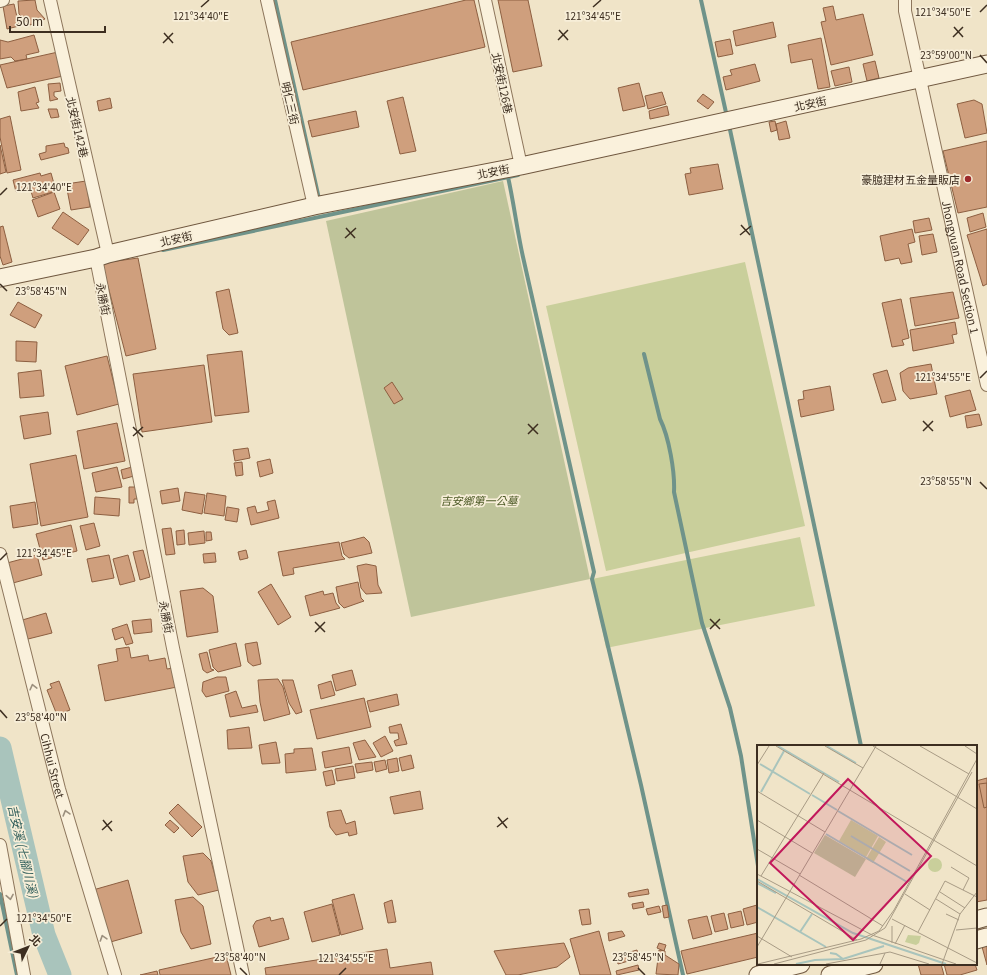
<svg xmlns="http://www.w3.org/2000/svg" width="987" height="975" font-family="Georgia,'Noto Sans TC',serif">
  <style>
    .green { fill: #c9cf9b }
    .cemetery { fill: #bfc49a }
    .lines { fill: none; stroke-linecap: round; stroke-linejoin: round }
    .stream { stroke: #6f938a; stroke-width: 4 }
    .river { stroke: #a9c4bc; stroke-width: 23 }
    .building { fill: #cf9f7d; stroke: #8d5f41 }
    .street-casing { stroke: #8d765c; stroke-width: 14 }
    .secondary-casing { stroke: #6f573f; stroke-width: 19 }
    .street { stroke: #faf1dc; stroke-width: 12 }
    .secondary { stroke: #faf1dc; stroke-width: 17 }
    .oneway { stroke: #9c907e }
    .ticks { fill: none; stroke: #3d2e20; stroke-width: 1.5 }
    .poi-dot { fill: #9e2a2b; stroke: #f7eed8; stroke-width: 1.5 }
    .labels { text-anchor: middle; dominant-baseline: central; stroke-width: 3.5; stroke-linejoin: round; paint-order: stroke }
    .street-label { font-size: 11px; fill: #3d2e20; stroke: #f7eed8 }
    .poi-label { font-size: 11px; fill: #3d2e20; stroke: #f7eed8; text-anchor: end }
    .park-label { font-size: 11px; font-style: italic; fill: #4d5a26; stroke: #f7eed8 }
    .water-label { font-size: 12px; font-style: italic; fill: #2f5d5a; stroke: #f7eed8 }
    .inset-river { fill: none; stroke: #a9c4bc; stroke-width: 2 }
    .inset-road { fill: none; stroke: #a89b85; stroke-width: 1 }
    .view { fill: #c2185b; fill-opacity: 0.15; stroke: #c2185b; stroke-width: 2 }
    .inset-edge { fill: none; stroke: #3d2e20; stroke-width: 2 }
    .ticks-label { font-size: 10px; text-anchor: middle; fill: #3d2e20; stroke: #f7eed8; stroke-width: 3.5; stroke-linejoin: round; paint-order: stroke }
  </style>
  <rect width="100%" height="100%" fill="#f0e4c8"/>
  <!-- green -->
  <path class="green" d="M745 262 805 526 606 571 546 306Z
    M800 537 815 606 606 648 592 579Z"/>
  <!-- cemetery -->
  <path class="cemetery" d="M503 181 590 579 411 617 326 221Z"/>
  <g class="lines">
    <!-- stream -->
    <path class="stream" d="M275 0 319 199
      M701 0 727 117
      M729 125 861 746
      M508 177C514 204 517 230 523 257 547 362 571 467 594 572L592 579 641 785 683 975
      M163 250 518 175
      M644 354 660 419C669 437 675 472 674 492L702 623 730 708 741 756 758 866
      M0 894 17 975"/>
    <!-- river -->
    <path class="river" d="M0 748 44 935 60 975"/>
  </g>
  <!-- building -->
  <path class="building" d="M35 0 37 10 45 19 30 25 19 14 18 1Z
    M466 0H474L485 47 303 90 291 42Z
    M498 0H528L542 66 513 72Z
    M14 4 19 26 7 29 3 6Z
    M833 6 836 20 863 14 873 55 831 65 821 22 826 21 823 8Z
    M773 22 776 37 736 46 733 31Z
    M34 35 39 52 26 55 27 59 15 61 11 57 0 59V40L8 42Z
    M821 38 830 87 818 89 812 59 791 63 788 45Z
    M730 39 733 54 718 57 715 42Z
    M58 52 63 76 7 88 0 65Z
    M875 61 879 78 867 81 863 64Z
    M755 64 760 81 726 90 723 77 732 75 730 70Z
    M849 67 852 82 835 86 831 71Z
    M60 83 61 91 54 92V96L58 99 50 101 48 84Z
    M639 83 645 106 623 111 618 88Z
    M35 87 39 102 36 103 39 108 21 111 18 92Z
    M662 92 666 104 648 109 645 96Z
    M703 94 714 102 708 109 697 101Z
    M403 97 416 151 400 154 387 101Z
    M110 98 112 108 99 111 97 101Z
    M974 100 982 104 987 133 965 138 957 104Z
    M667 106 669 115 650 119 649 111Z
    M48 109H57L59 117 51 118Z
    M356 111 359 127 312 137 308 121Z
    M10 116 21 170 7 173 0 137V119Z
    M775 121 777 130 771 132 769 122Z
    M786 121 790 138 779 140 776 124Z
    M987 141V207L958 213 943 151Z
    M64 143 65 147 68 148 69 153 41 160 39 154 46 152V146Z
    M0 145 6 172 0 174Z
    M718 164 723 189 689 195 685 174 691 173 690 168Z
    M40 173 41 176 51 173 56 191 33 198 30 188 16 192 13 180Z
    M86 181 90 207 71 210 66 184Z
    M54 192 60 209 38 217 32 200Z
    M63 212 89 230 78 245 52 228Z
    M983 213 986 227 970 232 967 218Z
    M929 218 932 230 915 233 913 221Z
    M3 226 12 262 3 265 0 256V227Z
    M912 229 915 242 908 244 912 262 901 264 899 258 885 261 880 236Z
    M987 229V284L983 286 967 235Z
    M933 234 937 252 922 255 919 236Z
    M138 258 156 349 126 356 102 263Z
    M229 289 238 333 229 335 223 329 216 292Z
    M953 292 959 318 915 326 910 298Z
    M901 299 909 338 902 340 904 345 892 347 882 303Z
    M18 302 42 315 35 328 10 315Z
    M955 322 957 334 952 335 954 343 913 351 910 330Z
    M16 341 37 342 36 362 16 361Z
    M242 351 249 412 215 416 207 355Z
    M107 356 119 404 77 415 65 366Z
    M931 364 937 394 910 399 903 391 900 373 908 368Z
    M204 365 212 422 142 432 133 374Z
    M41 370 44 396 20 398 18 373Z
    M887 370 896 400 882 403 873 374Z
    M392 382 403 399 394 404 384 388Z
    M830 386 834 410 801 417 798 400 804 399 803 391Z
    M970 390 976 410 950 417 945 396Z
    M48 412 51 434 24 439 20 416Z
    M979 414 982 425 967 428 965 416Z
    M117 423 125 461 84 469 77 431Z
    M248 448 250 458 235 461 233 450Z
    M76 455 88 517 41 526 30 464Z
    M270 459 273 473 260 477 257 462Z
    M242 462 243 475 236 476 234 463Z
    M117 467 122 487 96 492 92 473Z
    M132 467 134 476 123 479 121 470Z
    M129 487H137V499H134V503H129Z
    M178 488 180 501 162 504 160 491Z
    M185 492 205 495 202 514 182 510Z
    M207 493 226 496 224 516 204 513Z
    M95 497 120 499 119 516 94 514Z
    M275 500 279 518 251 525 247 508 255 506 257 513 269 510 267 502Z
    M35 502 38 524 13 528 10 506Z
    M227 507 239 509 237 522 225 520Z
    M94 523 100 546 86 550 80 526Z
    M71 525 77 551 43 560 36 534Z
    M171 528 175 554 166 555 162 529Z
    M184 530 185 544 177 545 176 531Z
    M204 531 205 543 189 545 188 533Z
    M206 532H211L212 540 206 541Z
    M364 537 369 542 372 553 349 558 344 554 341 543Z
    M339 542 342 556 345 559 293 568 294 574 283 576 278 552Z
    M143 550 150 577 140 580 133 552Z
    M246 550 248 558 240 560 238 552Z
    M215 553 216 562 204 563 203 554Z
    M37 555 42 575 13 583 7 563Z
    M109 555 114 578 92 582 87 559Z
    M128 555 135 581 120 585 113 559Z
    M366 564 376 566 378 585 382 593 366 594 361 588 357 566Z
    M358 582 361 598 364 601 344 608 339 603 336 587Z
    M271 584 291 617 278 625 258 592Z
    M203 588 213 596 218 632 187 637 180 591Z
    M323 591 324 595 333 593 336 603 340 608 310 616 305 596Z
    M46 613 52 633 24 640 19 621Z
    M151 619 152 632 134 634 132 621Z
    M127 624 133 643 126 645 123 637 115 640 112 629Z
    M257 642 261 664 253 666 248 662 245 644Z
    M236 643 241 666 218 672 213 667 209 650Z
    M129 647 131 658 148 655 149 661 165 658 167 669 173 668 177 687 105 701 98 665 118 661 116 649Z
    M207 652 211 669 214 670 207 673 203 670 199 654Z
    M352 670 356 685 336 691 332 675Z
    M217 677H226L229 691 206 697 202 691 203 682Z
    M278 679 283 687 290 714 264 721 260 702 258 680Z
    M282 680H293L302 712 296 714 289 703Z
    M59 681 70 710 57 715 47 690 52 688 50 684Z
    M331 681 335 695 321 699 318 685Z
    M236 691 242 708 256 705 258 712 230 717 225 695Z
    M397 694 399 705 370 712 367 701Z
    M364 698 371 727 317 739 310 710Z
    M401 724 407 744 396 746 394 741 399 739 398 733H390L389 727Z
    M249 727 252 748 228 749 227 730Z
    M385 736 393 751 381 757 373 743Z
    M365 740 376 757 359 760 353 743Z
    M276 742 280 763 262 764 259 745Z
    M349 747 352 763 325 768 322 752Z
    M312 748 316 770 286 773 285 754 294 753V749Z
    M411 755 414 768 402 771 399 758Z
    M397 758 399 771 389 773 387 760Z
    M385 760 387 769 376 772 374 762Z
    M372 762 373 770 357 773 355 764Z
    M353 766 355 778 337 781 335 769Z
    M332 770 335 784 326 786 323 772Z
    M987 778V900L976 902V781Z
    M987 783V807L984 808 979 784Z
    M420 791 423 809 394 814 390 797Z
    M178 804 202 827 192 837 169 813Z
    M341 810 346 824 355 821 357 834 349 836 348 832 336 835 330 827 327 812Z
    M170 820 179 828 174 833 165 825Z
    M203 853 211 861 219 890 198 895 188 882 183 856Z
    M128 880 142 933 107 943 93 890Z
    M648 889 649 894 629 897 628 893Z
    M354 894 363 929 341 935 332 900Z
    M193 897 203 906 211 944 191 949 181 932 175 900Z
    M392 900 396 922 388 923 384 903Z
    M643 902 644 907 633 909 632 904Z
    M332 904 340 935 312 942 304 912Z
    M667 905 669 917 664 918 662 906Z
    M757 905 758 922 747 925 743 909Z
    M659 906 661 912 648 915 646 909Z
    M589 909 591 924 582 925 579 910Z
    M741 911 744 925 731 928 728 914Z
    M724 913 728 929 715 932 711 916Z
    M707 916 712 934 693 939 688 920Z
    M270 917 271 921 283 918 289 939 259 947 253 926 256 921Z
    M599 931 611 975H580L570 939Z
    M622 931 625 936 609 941 608 933Z
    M758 933V957L687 974 681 951Z
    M987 941V965L981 943Z
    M564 943 570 957 557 967 518 975H506L494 951Z
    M659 943 666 945 664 951 657 948Z
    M387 949 390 968 431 962 433 975H266L265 968Z
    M637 950 639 958 618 964 616 956Z
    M659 950 665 951V955L679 964 678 975 656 974Z
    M226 955 231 975H160L159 970Z
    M918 964H941L944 975H921Z
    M944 964H975L977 970 960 975H947Z
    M638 965 639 970 617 975 616 971Z
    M157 971 158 975H140Z"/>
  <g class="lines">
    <!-- street casing -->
    <g class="street-casing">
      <g id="street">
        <path d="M50 0 108 254"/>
        <path d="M267 0 314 206"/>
        <path d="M485 0 521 166"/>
        <path id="s1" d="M905 0V11L987 385"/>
        <path d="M0 1 3 0"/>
        <path d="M96 258 173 648 243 975"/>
        <path id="s2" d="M0 554 59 789 115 975"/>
        <path d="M0 845 24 975"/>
      </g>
    </g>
    <!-- secondary casing -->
    <g class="secondary-casing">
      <path id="secondary" d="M0 278 96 258 108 254 314 206 521 166 987 64
        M976 920 987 917
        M976 940 987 937
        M758 975 801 964
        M830 975 874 964"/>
    </g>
    <!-- street -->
    <use href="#street" class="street"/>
    <!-- secondary -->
    <use href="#secondary" class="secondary"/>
  </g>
  <!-- one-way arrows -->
  <defs><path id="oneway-chevron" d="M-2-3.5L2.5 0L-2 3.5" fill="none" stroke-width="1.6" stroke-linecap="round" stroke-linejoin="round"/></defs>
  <g class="oneway">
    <use href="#oneway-chevron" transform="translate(33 687) rotate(-104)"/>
    <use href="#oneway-chevron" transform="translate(66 813) rotate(-106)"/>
    <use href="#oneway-chevron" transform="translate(10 897) rotate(80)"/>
    <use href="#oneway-chevron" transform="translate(103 938) rotate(-108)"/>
  </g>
  <!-- ticks -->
  <path class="ticks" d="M201 7 209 0M593 7 601 0M980 12 987 5M954 27 963 37M559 30 568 40M164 33 173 43M953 37 963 27M558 40 568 30M163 43 173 33M980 55 987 63M0 195 7 188M741 225 750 235M346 228 355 238M740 235 751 226M345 238 356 228M0 284 7 291M980 378 987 371M923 421 933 431M528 424 538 434M133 427 143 437M923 431 933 421M528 434 538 424M133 436 143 427M980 482 987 489M0 560 7 553M710 619 720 629M315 622 325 632M710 629 720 619M315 632 325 622M0 710 7 718M498 817 507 828M103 820 112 831M497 827 508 818M102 830 112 821M0 926 7 919M240 968 247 975M638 968 645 975M339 975 346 968"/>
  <!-- markers -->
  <circle class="poi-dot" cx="968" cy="179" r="4"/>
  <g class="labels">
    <!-- street labels -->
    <g class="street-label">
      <text transform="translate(503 83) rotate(78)">北安街126巷</text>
      <text transform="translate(291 103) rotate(77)">明仁三街</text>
      <text transform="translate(810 103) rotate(-12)">北安街</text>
      <text transform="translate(78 127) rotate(77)">北安街142巷</text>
      <text transform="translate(493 171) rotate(-11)">北安街</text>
      <text transform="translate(176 238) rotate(-13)">北安街</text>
      <text stroke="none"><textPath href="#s1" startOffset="273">Jhongyuan Road Section 1</textPath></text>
      <text transform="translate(104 299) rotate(79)">永勝街</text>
      <text transform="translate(167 617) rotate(79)">永勝街</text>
      <text stroke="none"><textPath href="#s2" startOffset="218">Cihhui Street</textPath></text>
    </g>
    <!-- poi labels -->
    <g class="poi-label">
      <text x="960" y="179">豪臆建材五金量販店</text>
    </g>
    <!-- park labels -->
    <g class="park-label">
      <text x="479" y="500">吉安鄉第一公墓</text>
    </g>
    <!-- water labels -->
    <g class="water-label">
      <text transform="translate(24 851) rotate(77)">吉安溪 (七腳川溪)</text>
    </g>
  </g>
  <!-- overview -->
  <g transform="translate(757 745)">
    <rect width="220" height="220" fill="#f0e4c8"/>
    <path d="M94 75 121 91 109 112 82 96ZM122 92 129 97 116 118 109 114ZM171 120a7 7 0 1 1 14 0a7 7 0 1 1-14 0ZM151 190 164 191 162 198 159 200 148 197Z" fill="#c9cf9b"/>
    <path d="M68 90 109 114 98 132 57 108Z" fill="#bfc49a"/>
    <path class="inset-river" d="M21 1 82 37M70 1 99 18M3 19 53 49M4 47 27 6M55 50 80 65M81 66 155 110M69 89 150 137M94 91 153 126M0 134 96 188 189 219M0 138 19 148M0 162 69 202M43 187 55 169M73 208 79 209 86 214M39 219 58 215 86 214 127 201"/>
    <path class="inset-road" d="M19 1 220 121M68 1 106 23M116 1 220 64M163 1 212 29M208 1 220 9M0 20 12 1M0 46 68 87M0 75 55 108M0 104 43 129M194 122 212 133 206 145M0 129 115 190 199 219M42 130 126 181M4 131 67 28M0 136 100 195M183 147 208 163M148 149 173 165M179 154 203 169M189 169 202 175M135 174 220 218M135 181V198M199 185 220 183M161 187 188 136 220 152M0 191 35 212M138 199 148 180M0 202 119 1M1 219 104 194 122 186 137 165 220 14M17 219 109 195 128 183 215 27M69 219 133 207 172 219M123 219 128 208M185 219 203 169 220 147"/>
    <path class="view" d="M91 34 174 111 96 195 13 118Z"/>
    <rect width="220" height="220" class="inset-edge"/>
  </g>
  <g class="ticks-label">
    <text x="943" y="16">121°34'50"E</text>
    <text x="201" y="20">121°34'40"E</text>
    <text x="593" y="20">121°34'45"E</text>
    <text x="946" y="59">23°59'00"N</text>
    <text x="44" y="191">121°34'40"E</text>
    <text x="41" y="295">23°58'45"N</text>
    <text x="943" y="381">121°34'55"E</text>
    <text x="946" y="485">23°58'55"N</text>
    <text x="44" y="557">121°34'45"E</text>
    <text x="41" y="721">23°58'40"N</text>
    <text x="44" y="922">121°34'50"E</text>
    <text x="240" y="961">23°58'40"N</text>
    <text x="638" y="961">23°58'45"N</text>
    <text x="346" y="962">121°34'55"E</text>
  </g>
  <!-- north arrow -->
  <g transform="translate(28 947) rotate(47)" stroke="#f7eed8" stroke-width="3" paint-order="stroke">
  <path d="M0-3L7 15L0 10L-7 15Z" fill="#3d2e20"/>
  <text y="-6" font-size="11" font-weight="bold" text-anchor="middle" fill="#3d2e20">北</text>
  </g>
  <!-- scale -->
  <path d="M10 26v6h95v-6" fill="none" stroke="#3d2e20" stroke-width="2"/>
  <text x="16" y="26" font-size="12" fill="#3d2e20" stroke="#f7eed8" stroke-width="3" paint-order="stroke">50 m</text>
</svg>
